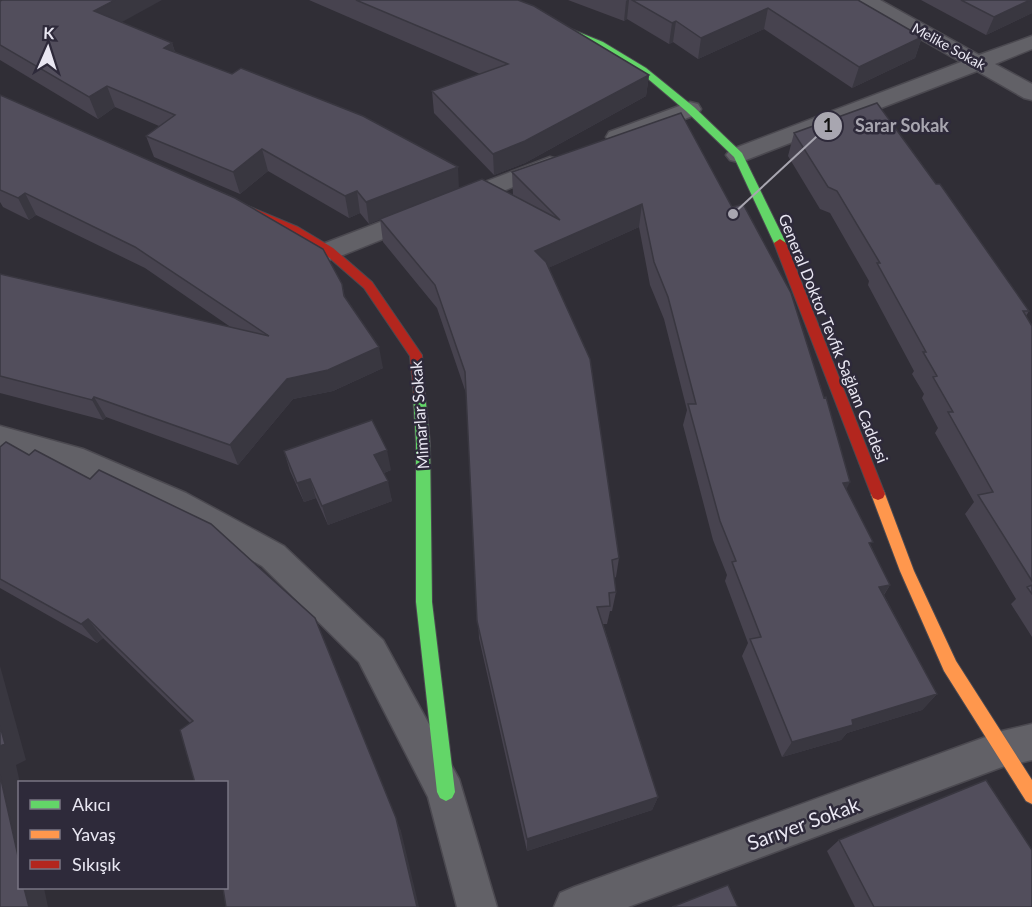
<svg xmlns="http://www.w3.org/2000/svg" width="1032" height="907" font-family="Lato,sans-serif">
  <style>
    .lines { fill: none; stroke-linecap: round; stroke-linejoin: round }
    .street-casing { stroke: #4b4950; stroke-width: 3 }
    .fast-casing { stroke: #4b4950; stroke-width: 2 }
    .slow-casing { stroke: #4b4950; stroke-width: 2 }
    .jam-casing { stroke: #4b4950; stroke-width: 2 }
    .street { fill: #626167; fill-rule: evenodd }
    .fast { fill: #63d668; fill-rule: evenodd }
    .slow { fill: #ff974d; fill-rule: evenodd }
    .jam { fill: #b3261e; fill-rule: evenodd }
    .wall { fill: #47434f }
    .shaded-wall { fill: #393740 }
    .building { fill: #524e5c; stroke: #393740; stroke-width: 1.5 }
    .labels { text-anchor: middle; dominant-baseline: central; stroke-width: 5; stroke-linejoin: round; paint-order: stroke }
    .far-street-label { font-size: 14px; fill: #e9e7f2; stroke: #2e2a3a }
    .street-label { font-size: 16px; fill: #e9e7f2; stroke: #2e2a3a }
    .near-street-label { font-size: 20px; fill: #e9e7f2; stroke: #2e2a3a }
    .leader { fill: none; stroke: #a8a6b0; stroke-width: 2 }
    .callout-dot { fill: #a8a6b0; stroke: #2e2a3a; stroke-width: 2 }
    .mark-label { font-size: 18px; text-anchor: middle; font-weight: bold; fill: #111 }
    .callout-label { font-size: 18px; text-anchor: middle; font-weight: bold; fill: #a8a6b0; stroke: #2e2a3a; stroke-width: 5; stroke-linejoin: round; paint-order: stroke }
  </style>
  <rect width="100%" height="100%" fill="#302e36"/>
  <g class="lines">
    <!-- street casing -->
    <g class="street-casing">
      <path id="street" d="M856 0H880L979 55 1032 36V49L995 64 1032 84V100L1024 98 977 71 746 160 738 162 730 160 726 155 730 150 961 62 859 4Z
        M690 102 698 104 701 109 698 114 617 144 609 142 606 137 609 132Z
        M550 157 558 159 562 164 558 169 338 257 329 260 320 257 316 251 320 245Z
        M0 426 83 449 186 493 284 546 383 640 459 779 497 907H457L428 797 359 662 262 566 164 511 65 468 0 450Z
        M1032 724V760L1002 767 628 907H554L560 893 574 887 1002 731Z"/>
    </g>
    <!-- fast casing -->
    <g class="fast-casing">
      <path id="fast" d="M488 0H500L603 42 646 68 694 107 742 153 786 243 784 246 780 247 774 243 734 157 686 111 640 72 597 46Z
        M419 389 425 394 430 443 432 602 455 792 452 798 446 801 440 798 437 792 416 602V443L413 394Z"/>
    </g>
    <!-- slow casing -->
    <g class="slow-casing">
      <path id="slow" d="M878 488 883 490 885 494 914 571 956 661 1032 780V804L1026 801 944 671 900 571 871 494 873 490Z"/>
    </g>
    <!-- jam casing -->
    <g class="jam-casing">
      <path id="jam" d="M236 201 298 227 333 248 372 282 422 355 425 394 424 398H414L410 356 364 288 325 254 290 233 232 208 231 205Z
        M780 239 786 243 885 494 883 498 878 500 873 498 871 494 774 243Z"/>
    </g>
    <!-- street -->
    <use href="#street" class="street"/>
    <!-- fast -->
    <use href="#fast" class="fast"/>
    <!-- slow -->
    <use href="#slow" class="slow"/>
    <!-- jam -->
    <use href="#jam" class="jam"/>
  </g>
  <!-- wall -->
  <path class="wall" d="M0 0 121 22 172 43 175 52 459 188 513 195 512 172 681 113 871 546 890 585 884 595 937 694 922 710 847 733 841 740 782 757 742 656 748 643 725 581 727 575 713 540 683 425 687 410 664 319 650 285 639 227 548 268 619 558 616 577 614 578 616 592 612 611H610L607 624H603L658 797 652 810 527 851 479 638 466 393 437 308 383 242 380 219 369 224 360 213 349 218 268 171 240 194 154 157 146 136 159 126 115 107 98 119 0 60Z
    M309 0H518L649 75 646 96 525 163 494 175 434 113 432 91 480 74Z
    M568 0H858L922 37 915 58 852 88 764 29 698 59 673 42 669 44 627 19 624 21Z
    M921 0H1032V13L986 35Z
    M0 95 342 284 345 298 383 368 333 391 293 399 238 465 106 417 103 420 0 393V274L232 328 145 268 36 215 29 220 3 207 0 202Z
    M794 133 1029 311 1026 316 1032 326V637L1011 604 1016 599 965 514 974 502 935 433 938 428 922 398 924 394 912 374 914 371 868 285 869 281 830 213 820 209 788 156Z
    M0 447 401 831 226 888 190 723 103 638 97 643 0 588Z
    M284 451 391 470 384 473 392 501 328 525 316 498 304 502 290 471Z
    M839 840 1032 907H855L827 851Z"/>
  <!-- shaded-wall -->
  <path class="shaded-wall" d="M115 0H162L102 33 94 11Z
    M627 0H629L627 19 624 21 626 1Z
    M1030 0H1032V13L986 35 994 17Z
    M768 8 764 29 698 59 701 38Z
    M676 21 673 42 669 44 672 23Z
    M922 37 915 58 852 88 859 67Z
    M172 43 179 64 164 48Z
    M649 75 646 96 525 163 494 175 493 154Z
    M107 86 115 107 98 119 89 97Z
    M262 149 268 171 240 194 233 172Z
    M458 167 459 189 369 224 366 202Z
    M357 191 360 213 349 218 345 196Z
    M25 193 36 215 29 220 18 198Z
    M642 204 639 227 535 274V251Z
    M379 347 383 368 333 391 293 399 238 465 230 445 287 379Z
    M94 397 106 417 103 420 92 400Z
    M387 450 391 470 378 475 374 455Z
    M310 479 316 498 304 502 297 483Z
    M388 481 392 501 328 525 322 506Z
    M850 482 840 502 843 483Z
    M890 585 878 603 879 587Z
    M88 619 103 638 97 643 81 624Z
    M0 666 26 760 16 765 20 783V865L0 775Z
    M937 694 922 710 847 733 841 740 782 757 792 742 852 720Z
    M658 797 652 810 527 851V839Z
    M396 818 401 831 419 907H417Z
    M24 888H44L48 907H29Z"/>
  <!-- building -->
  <path class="building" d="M2 0H115L94 11 172 43 164 48 232 74 241 68 363 116 458 167 366 202 357 191 345 196 262 149 233 172 146 136 175 115 107 86 89 97 0 45V1Z
    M356 0H518L534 6 649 75 525 141 493 154 432 91 508 64Z
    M632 0H858L922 37 859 67 768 8 701 38 676 21 672 23Z
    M961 0H1030L994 17Z
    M0 95 235 198 323 249 342 284 344 296 379 347 328 370 287 379 230 445 94 397 92 400 0 376V274L269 336 135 247 25 193 18 198 0 190Z
    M877 103 936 184H940L1029 311H1023L1032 326V581L978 495 993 492 948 412H953L933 377 937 376 923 352H926L877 263H880L837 191 828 187 794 133Z
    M681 113 732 207 743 204 791 293 824 398 826 397 850 482 843 483 873 542 869 543 890 585 879 587 937 694 852 720 853 725 792 742 750 639 761 637 732 562 736 561 720 521 688 404H696L668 297 654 262 642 204 535 251 546 262 590 359 619 558 612 560 616 592 609 593 610 606 597 607 658 797 527 839 477 621 465 372 435 285 380 219 482 179 560 220 512 172Z
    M372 420 387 450 374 455 388 481 322 506 310 479 297 483 284 451Z
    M6 442 29 455 35 450 90 479 99 470 211 524 315 618 396 818 417 907H226L223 888H226V783H195L180 730 193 721 88 619 81 624 0 579V447Z
    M1032 585V594L1027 587Z
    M0 726 5 744 0 746Z
    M0 775 20 865V888H24L29 907H0Z
    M986 780 1032 850V907H874L839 840Z
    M728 885 738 907H672Z"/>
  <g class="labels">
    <!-- far-street labels -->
    <g class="far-street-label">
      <text transform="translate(949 46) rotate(29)">Melike Sokak</text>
    </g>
    <!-- street labels -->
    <g class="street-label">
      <text transform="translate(834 338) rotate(68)">General Doktor Tevfik Sağlam Caddesi</text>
      <text transform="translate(419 415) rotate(-94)">Mimarlar Sokak</text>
    </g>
    <!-- near-street labels -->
    <g class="near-street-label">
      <text transform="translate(803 823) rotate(-20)">Sarıyer Sokak</text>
    </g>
  </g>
  <!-- callouts -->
  <path class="leader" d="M733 214L828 126"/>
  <g class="callout-dot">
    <circle cx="733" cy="214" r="6"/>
    <circle cx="828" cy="126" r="15"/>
  </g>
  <g class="mark-label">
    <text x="828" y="132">1</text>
  </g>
  <g class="callout-label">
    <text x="902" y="132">Sarar Sokak</text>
  </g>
  <!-- legend -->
  <rect x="18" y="781" width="210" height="108" fill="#2e2a3a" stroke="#797684" stroke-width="1.5"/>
  <rect x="30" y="800" width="30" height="9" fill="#63d668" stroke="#797684" stroke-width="1.5"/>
  <text x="72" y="811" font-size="18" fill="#e9e7f2">Akıcı</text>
  <rect x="30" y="830" width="30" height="9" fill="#ff974d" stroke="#797684" stroke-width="1.5"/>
  <text x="72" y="841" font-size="18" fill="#e9e7f2">Yavaş</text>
  <rect x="30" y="860" width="30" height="9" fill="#b3261e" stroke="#797684" stroke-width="1.5"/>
  <text x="72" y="871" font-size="18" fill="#e9e7f2">Sıkışık</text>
  <!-- north arrow -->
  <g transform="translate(48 48) rotate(3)" stroke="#2e2a3a" stroke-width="4.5" paint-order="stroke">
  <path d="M0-4.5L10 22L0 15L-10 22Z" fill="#e9e7f2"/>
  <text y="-9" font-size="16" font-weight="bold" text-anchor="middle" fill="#e9e7f2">K</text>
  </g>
</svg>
